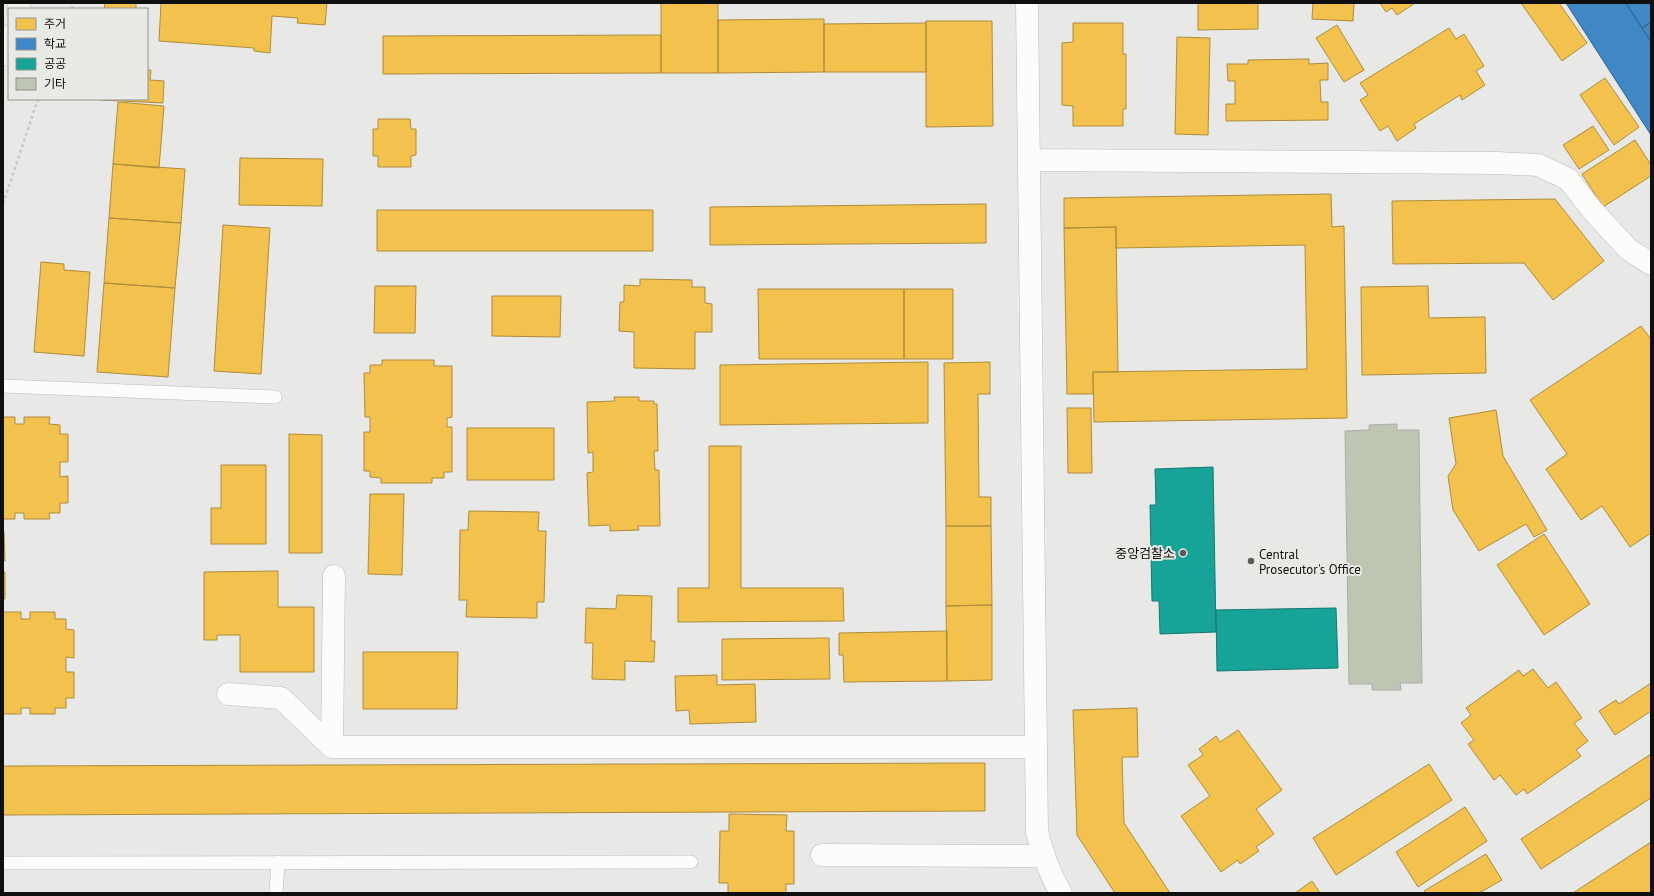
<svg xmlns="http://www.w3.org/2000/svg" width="1654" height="896" font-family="'PT Sans','Noto Sans KR',sans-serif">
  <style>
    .homes { fill: #f2c14e; stroke: #ae8c3b }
    .schools { fill: #3f88c5; stroke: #31648e }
    .public { fill: #17a398; stroke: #15776f }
    .building { fill: #bec5b2; stroke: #acacab }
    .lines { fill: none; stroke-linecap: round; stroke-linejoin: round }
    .service-casing { stroke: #babab9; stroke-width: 14 }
    .minor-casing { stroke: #babab9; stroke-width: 23 }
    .secondary-casing { stroke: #babab9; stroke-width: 23 }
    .path { stroke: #c6c6c6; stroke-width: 2.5; stroke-dasharray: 3 3; stroke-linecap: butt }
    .service { stroke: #fcfcfb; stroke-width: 13 }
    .minor { stroke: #fcfcfb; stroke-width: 22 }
    .secondary { stroke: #f2f0ed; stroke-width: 22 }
    .poi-dot { fill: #5b5b5a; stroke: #e9e9e5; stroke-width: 1.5 }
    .labels { text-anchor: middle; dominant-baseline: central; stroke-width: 4; stroke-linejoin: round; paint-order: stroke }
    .poi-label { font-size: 13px; fill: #0f0f0e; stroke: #e9e9e5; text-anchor: end }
  </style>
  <rect width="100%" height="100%" fill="#e8e8e6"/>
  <!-- homes -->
  <path class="homes" d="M105 3H136V9H104Z
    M161 3H327L325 25 297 23 298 18 272 16 270 53 254 51V48L159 41Z
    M661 3H718V73H661Z
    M1198 3H1258V29L1198 30Z
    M1313 3H1354L1353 21 1312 19Z
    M1380 3H1415L1397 15 1392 8 1386 12Z
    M1521 3H1559L1587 43 1562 61Z
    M824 19V72L718 73V20Z
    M926 21H992L993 126 926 127Z
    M926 23V72H824V24Z
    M1073 23H1123V54H1126V109H1123V126H1073V106L1062 105V43L1073 42Z
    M1337 25 1364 70 1344 82 1316 38Z
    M1449 28 1456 39 1464 34 1484 66 1476 71 1485 85 1462 100 1460 95 1414 124 1416 128 1397 141 1388 126 1380 131 1360 100 1368 95 1360 83Z
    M661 35V73L383 74V36Z
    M1177 37 1210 38 1208 135 1175 134Z
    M1309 59V64L1328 63V80H1320L1321 102H1328V120L1226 121V104H1235V81H1228L1227 64H1248V60Z
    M147 70H151L150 80 164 81 163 103 101 100V99H147Z
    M1605 78 1639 127 1614 145 1580 95Z
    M118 102 164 106 159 168 113 164Z
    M378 119H410L411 129H416V155L411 156V167H378V156H373V129H378Z
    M1593 126 1609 150 1579 169 1563 145Z
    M1635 140 1651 165V176L1603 207 1582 174Z
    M240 158 323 159 322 206 239 205Z
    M113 164 185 169 181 223 109 218Z
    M1331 194 1332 227 1344 226 1347 418 1094 422 1093 372 1307 369 1305 245 1116 248V227L1064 228V198Z
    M1555 199 1604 261 1553 300 1524 263 1393 264 1392 201Z
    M986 204V243L710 245V207Z
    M377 210H653V251H377Z
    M109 218 181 223 175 288 104 283Z
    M223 225 270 228 261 374 214 371Z
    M1116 227 1118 372H1093V394H1067L1064 228Z
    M41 262 64 264V270L90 272 84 356 34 352Z
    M640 279 692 280V287H705V303L712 304V332H695V369L634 368V332L619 331 620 302H624V285L640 286Z
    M104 283 175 288 168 377 97 372Z
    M375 286H416L415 333H374Z
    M1428 286 1429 318 1485 317 1486 373 1362 375 1361 287Z
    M758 289H904V359H759Z
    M904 289H953V359H904Z
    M492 296H561L560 337 492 336Z
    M1641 326 1651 339V533L1630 547 1602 506 1581 520 1546 469 1567 454 1530 400Z
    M382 360H434V366H452V417L447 418V427H452V472H444V478H432V483H381V478L370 477V471H364V432H370V417H365L364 373H370V365H382Z
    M928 362V423L720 425V365Z
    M990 362V394H978L979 497H991V526H946L944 363Z
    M614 397H639V401H654V404H657L658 451H654L655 470H659L660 526H638L639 530 610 531V525L589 526 587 473 593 472V452L588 453 587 402 615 401Z
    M1067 408H1091L1092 473H1068Z
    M1496 410 1503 456 1547 530 1534 537 1526 524 1479 551 1453 510 1448 476 1456 464 1449 418Z
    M3 417H15V424H24V417H50L49 424 60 425V434H68V462H60V477L68 476V503H60V513H49L50 519H24V513H15V519H3Z
    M467 428H554V480H467Z
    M289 434 322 435V553H289Z
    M709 446H741V588H843L844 621 678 622V588H709Z
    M221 465H266V544H211V508H221Z
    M370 494H404L402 575 368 574Z
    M469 511 539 512 538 531H546L544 602H537V618L466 617 467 600H459L460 530H468Z
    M946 526H991L992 605 946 606Z
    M3 531H4L5 561H3Z
    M1544 534 1590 604 1544 635 1497 565Z
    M278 571V607H314V672H240V635H217V640H204V572Z
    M3 572H5V599H3Z
    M617 595 652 596 651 641H655L654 662 625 661V680L592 679 593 643H585L586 608 616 609Z
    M992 605V680L947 681 946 606Z
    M3 612H21V619H30V612H55V619H66V629L74 630V658L66 657V672H74V698H66V708H55V714H30V708H21V714H3Z
    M947 631V681L844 682 843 655H839V633Z
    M829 638 830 679 722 680V639Z
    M363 652H458L457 709H363Z
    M1533 669 1548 688 1556 682 1582 718 1574 723 1588 741 1576 750 1581 756 1527 794 1524 789 1516 795 1500 775 1494 780 1468 744 1474 740 1461 723 1471 715 1466 708 1519 670 1523 676Z
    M717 675V685L755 684 756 722 690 724 689 710 676 711 675 676Z
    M1651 683V711L1615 735 1599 711 1616 700 1619 704Z
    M1137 708 1138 757H1122L1124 823 1170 893H1115L1077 835 1073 710Z
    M1238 730 1282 790 1256 809 1274 834 1256 847 1259 851 1240 864 1238 860 1221 872 1181 816 1210 796 1188 765 1203 755 1199 749 1216 736 1220 742Z
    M1651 754V798L1541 869 1521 839Z
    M985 763V811L3 815V766Z
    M1429 764 1452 800 1336 875 1313 838Z
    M1465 807 1487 841 1418 887 1396 852Z
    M729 814 787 815 786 831H794V884H786V893H728V883H719L720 831H729Z
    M1651 842V893H1573Z
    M1486 854 1502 880 1479 893H1425L1424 891Z
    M1312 881 1320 893H1295Z"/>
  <!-- schools -->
  <path class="schools" d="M1566 3H1626L1642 28 1651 42V135Z
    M1626 3H1651V22L1642 28Z
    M1651 22V42L1642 28Z"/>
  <!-- public -->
  <path class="public" d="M1213 467 1216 632 1160 634 1159 601H1152L1150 505H1156L1155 469Z
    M1336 608 1338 668 1217 671 1216 610Z"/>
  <!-- building -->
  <path class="building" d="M1397 424V430H1419L1422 683H1400L1401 690H1372V684H1349L1345 431 1369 430V425Z"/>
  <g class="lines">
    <!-- service casing -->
    <g class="service-casing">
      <path id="service" d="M3 386 275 397
        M3 863 691 862
        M276 893 278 862"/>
    </g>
    <!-- minor casing -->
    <g class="minor-casing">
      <path id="minor" d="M1027 3 1037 832C1043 854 1049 873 1061 893
        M1029 160 1497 163 1538 165 1568 179 1593 211 1628 249 1651 264
        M228 694 281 698 332 747H1036
        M332 747 334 576
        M822 855 1043 856"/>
    </g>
    <!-- secondary casing -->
    <g class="secondary-casing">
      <path id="secondary" d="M18 9 20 3
        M3 55 9 36"/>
    </g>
    <!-- path -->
    <path class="path" d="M72 9 74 3
      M3 204 38 99"/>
    <!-- service -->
    <use href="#service" class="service"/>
    <!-- minor -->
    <use href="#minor" class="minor"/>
    <!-- secondary -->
    <use href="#secondary" class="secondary"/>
  </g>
  <!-- markers -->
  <g class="poi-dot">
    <circle cx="1183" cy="553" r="4"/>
    <circle cx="1251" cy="561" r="4"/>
  </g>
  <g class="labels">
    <!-- poi labels -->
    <g class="poi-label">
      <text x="1175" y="553">중앙검찰소</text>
      <text x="1259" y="554" text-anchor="start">Central<tspan x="1259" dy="15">Prosecutor's Office</tspan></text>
    </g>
  </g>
  <!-- border -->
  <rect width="1654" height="896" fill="none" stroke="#0f0f0e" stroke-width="8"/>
  <!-- legend -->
  <rect x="8" y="8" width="140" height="92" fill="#e9e9e5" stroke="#92928f"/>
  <rect x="16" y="18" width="20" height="12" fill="#f2c14e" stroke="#92928f"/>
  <text x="44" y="28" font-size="12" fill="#0f0f0e">주거</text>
  <rect x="16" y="38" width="20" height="12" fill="#3f88c5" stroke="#92928f"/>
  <text x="44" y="48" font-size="12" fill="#0f0f0e">학교</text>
  <rect x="16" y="58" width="20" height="12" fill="#17a398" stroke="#92928f"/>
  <text x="44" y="68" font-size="12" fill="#0f0f0e">공공</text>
  <rect x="16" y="78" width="20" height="12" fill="#bec5b2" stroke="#92928f"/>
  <text x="44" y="88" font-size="12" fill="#0f0f0e">기타</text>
</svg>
